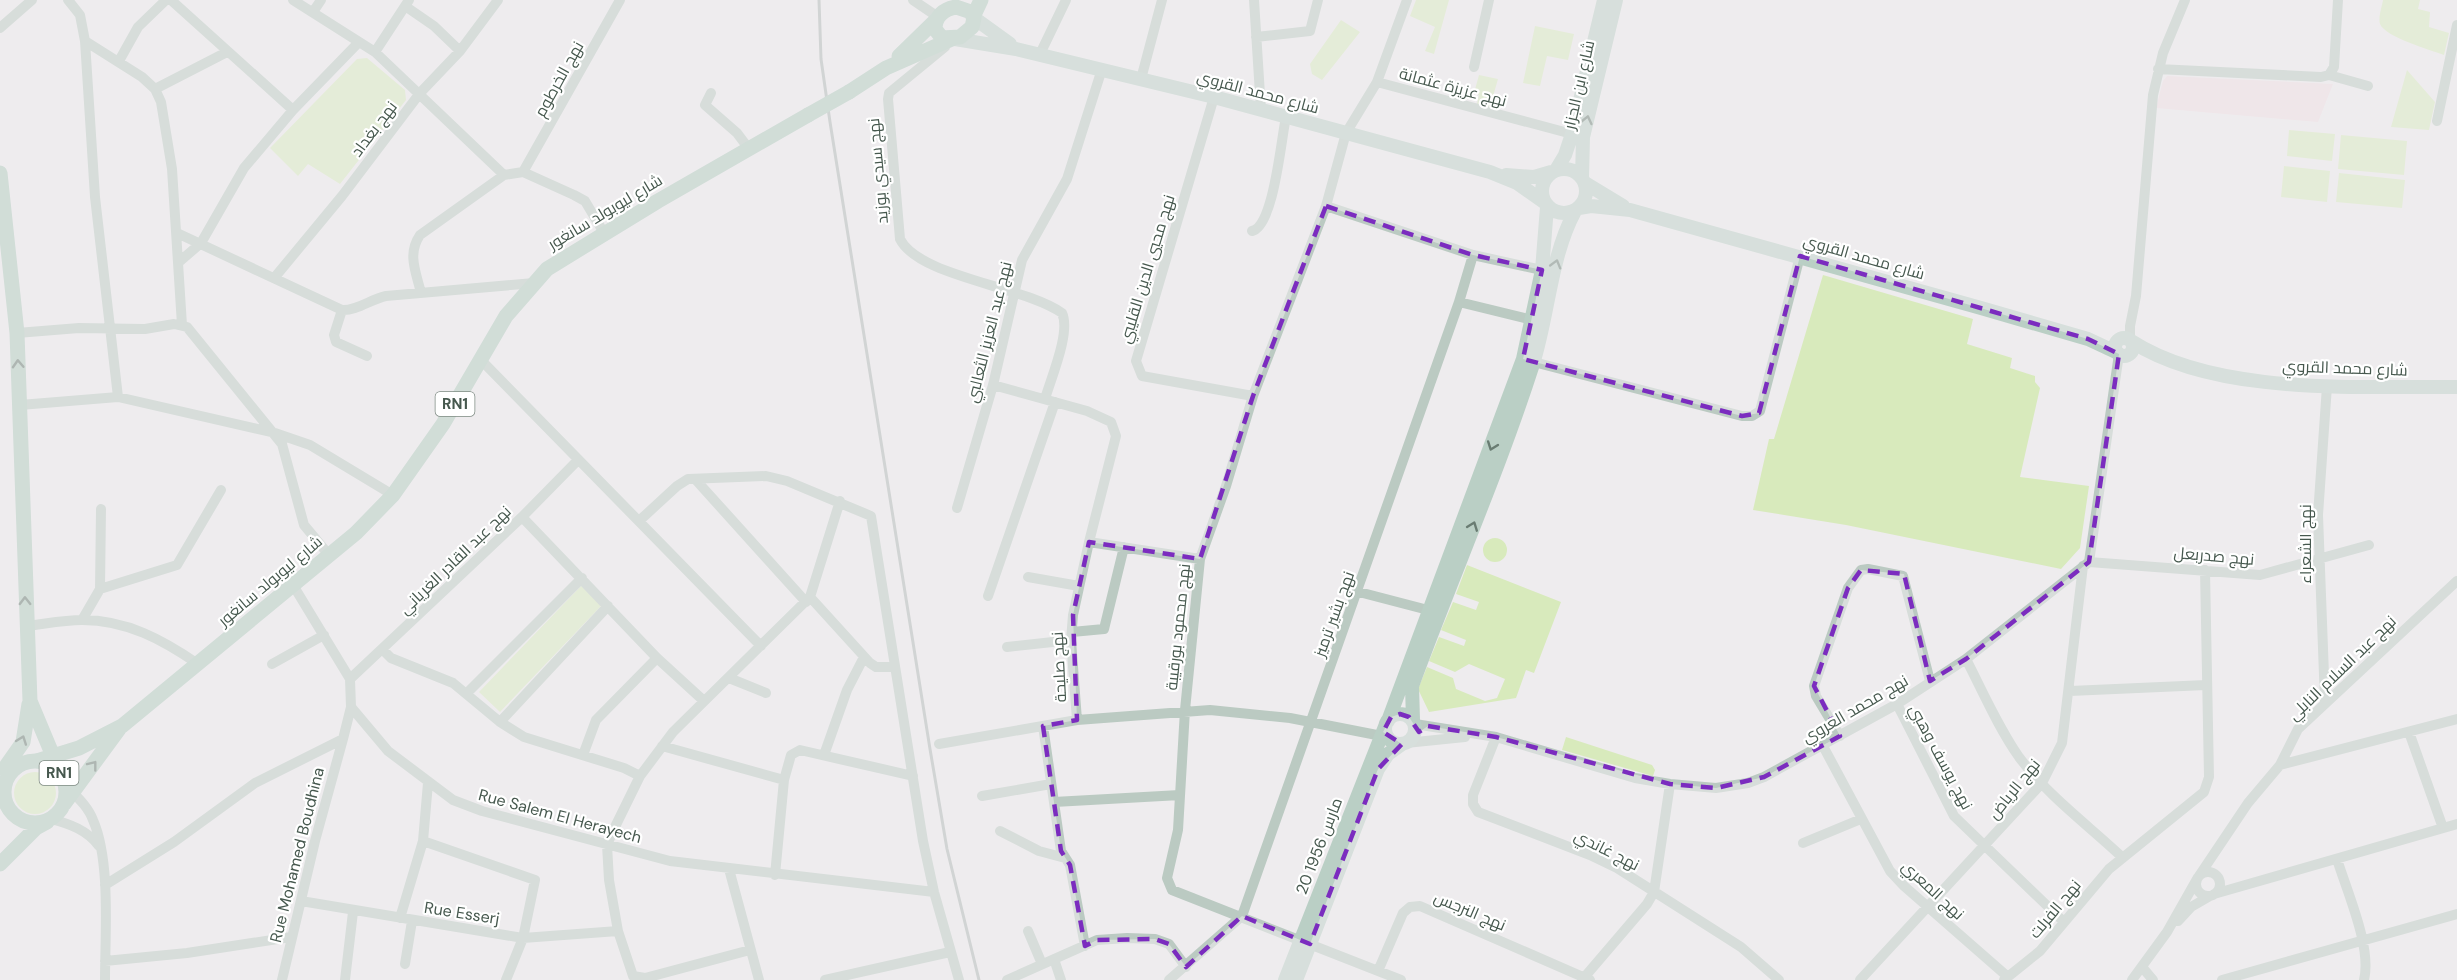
<svg xmlns="http://www.w3.org/2000/svg" width="2457" height="980" font-family="'DM Sans',Cairo,sans-serif">
  <style>
    .green { fill: #d8eabc }
    .sand { fill: #f0dde2 }
    .lines { fill: none; stroke-linecap: round; stroke-linejoin: round }
    .street { stroke: #bbcac2; stroke-width: 10 }
    .secondary { stroke: #bacfc5; stroke-width: 14 }
    .primary { stroke: #adc9bb; stroke-width: 15 }
    .rail { stroke: #aeb6b3; stroke-width: 3 }
    .primary-bridge { stroke: #adc9bb; stroke-width: 15 }
    .oneway { stroke: #697c72 }
    .oneway2 { stroke: #607469 }
    .marked { fill: none; stroke: #7b2cbf; stroke-width: 4.5; stroke-dasharray: 12 8; stroke-linejoin: round }
    .labels { text-anchor: middle; dominant-baseline: central; stroke-width: 4.5; stroke-linejoin: round; paint-order: stroke }
    .shield { fill: #fff; stroke: #7e8a83; stroke-width: 1.5 }
    .shield-label { font-size: 15px; font-weight: bold; fill: #46584e }
    .street-label { font-size: 16px; fill: #46584e; stroke: #fff }
  </style>
  <rect width="100%" height="100%" fill="#eeecee"/>
  <!-- green -->
  <path class="green" d="M1416 0H1449L1434 54 1425 51 1435 27 1410 16Z
    M2383 0H2420L2418 9 2430 12 2429 27 2449 33 2444 55C2431 50 2385 37 2380 24 2378 18 2382 6 2383 0Z
    M1341 20 1360 32 1322 80 1312 74 1310 64Z
    M1535 26 1574 34 1568 60 1547 56 1540 86 1523 83Z
    M367 58 405 90 406 100 340 184 308 164 298 176 270 148 357 59Z
    M2407 70 2435 102 2429 130 2391 127Z
    M1479 75 1498 79 1490 107 1477 104 1479 95 1474 93Z
    M2289 130 2335 134 2332 161 2287 156Z
    M2341 135 2407 141 2404 175 2338 169Z
    M2284 166 2330 171 2327 202 2281 197Z
    M2339 173 2405 180 2402 208 2336 202Z
    M1823 275 1973 319 1967 344 2012 358 2010 368 2035 376V382L2040 388 2020 477 2089 486 2080 548 2061 569 1846 525 1753 510 1769 439H1774Z
    M1483 550a12 12 0 1 1 24 0a12 12 0 1 1-24 0Z
    M1467 565 1561 602 1534 673 1526 670 1516 698 1429 712 1418 689 1427 667 1453 678 1456 689 1485 701 1497 698 1505 679 1469 664 1455 672 1429 661 1439 637 1464 646 1466 640 1441 630 1453 602 1476 610 1479 602 1456 594Z
    M582 585 602 605 500 712 479 692Z
    M1566 737 1652 765 1655 770 1653 776 1562 750Z
    M14 793a21 21 0 1 1 42 0a21 21 0 1 1-42 0Z"/>
  <!-- sand -->
  <path class="sand" d="M2167 76 2333 84 2318 122 2156 108 2163 81Z"/>
  <g class="lines">
    <!-- street -->
    <path class="street" d="M68 0 80 15 85 41 95 197 118 397
      M171 0 293 110
      M293 0 375 52 504 175 523 172 574 195 585 201 604 233
      M913 0 938 17
      M1254 0 1261 110
      M1407 0 1377 82 1572 134
      M405 6 434 26 460 51
      M313 12 321 0
      M0 28 32 0
      M1256 37 1310 31 1318 0
      M85 41 142 77 155 89 161 102 172 169 182 325
      M945 47 889 93 888 99 900 239C919 277 1024 286 1062 313 1071 332 1051 378 1045 399
      M375 52 409 0
      M1040 54 1066 0
      M119 61 138 27 166 0
      M1474 67 1489 0
      M2158 69 2321 77 2329 75 2368 86
      M2329 75 2334 67 2338 0
      M1141 79 1162 0
      M1377 82 1346 133 1326 206 1253 396 1226 486 1200 559 1185 710 1178 830 1167 878 1172 890 1401 980
      M155 89 227 52
      M711 93 705 105 737 133 749 149
      M1214 97 1136 361 1142 376 1253 396
      M2437 121 2457 25
      M523 172 620 0
      M1326 206 1473 255 1542 270
      M1252 231C1274 226 1281 139 1286 117
      M177 233 342 310C357 311 371 299 386 296L534 283
      M179 262 201 243 244 168 293 110 359 42
      M275 277 342 196 420 93 460 51 498 0
      M421 293C416 272 407 254 420 235L504 175
      M1459 302 1473 255
      M342 310 334 335 336 342 367 356
      M17 333 79 328 145 329 174 324 187 327 282 444 304 525 329 555
      M2130 341V326L2136 296 2153 95 2163 53 2185 0
      M480 359 761 646
      M1526 360 1742 416H1752L1760 411 1800 256
      M993 385 1087 411 1111 422 1116 436 1089 542 1200 559
      M20 405 118 397 275 433 310 445 393 495
      M695 479 806 602
      M957 508 993 385 1022 260 1067 179 1102 69
      M522 517 657 658 704 701
      M639 521 677 486 688 479 766 476 787 481 871 516 923 841 934 892 959 980
      M2089 562 2260 575 2369 545
      M1028 577 1079 586
      M293 585 350 679 351 707 388 751 453 800 482 811 670 861 934 892
      M100 589 101 509
      M1359 592 1428 610
      M988 596 1055 402
      M810 597 870 663 876 667H895
      M82 620 100 589 177 565 221 490
      M26 626C44 624 64 620 82 620 127 620 163 640 198 664
      M1072 632 1104 629 1124 547
      M1007 647 1071 640
      M383 650 391 658 453 683 500 722 524 737 624 768 640 776
      M1966 659C1983 692 1998 727 2019 757 2047 795 2088 825 2122 857
      M272 664 324 635
      M729 678 766 693
      M350 679 522 517 578 460
      M2070 691 2206 685
      M467 693 582 578
      M2325 702 2318 515 2327 386
      M1897 704 1954 816 2064 922
      M1077 720 1071 640 1073 615 1089 542
      M500 722 608 606
      M1415 724 1496 737 1635 778 1670 784 1716 788 1748 783 1764 777 1897 704 1966 659 2089 562 2119 354
      M1043 726 1061 851 1070 865 1085 946
      M2409 732 2443 828
      M1840 736 1816 696 1814 686 1848 588 1861 570 1868 569 1903 576 1930 681
      M1496 737 1473 795V804L1478 812 1590 855 1617 868 1741 947 1779 980
      M1406 743 1465 737
      M939 744 1077 720 1210 710 1290 718 1387 737
      M662 746 784 780 775 875
      M1823 746 1890 871 1904 886 2008 977
      M583 755 596 720 657 658
      M824 755 847 690 864 657
      M2280 765 2457 719
      M784 780 791 755 800 750 913 776
      M65 784C75 795 88 806 93 820 111 861 105 935 105 980
      M982 796 1051 784
      M1054 802 1180 795
      M51 819C70 824 87 830 99 846
      M1000 831 1039 851 1065 858
      M423 841 535 880 523 938 506 980
      M1803 843 1861 819
      M2337 859C2347 892 2372 947 2364 980
      M729 869 759 980
      M2196 884a12 12 0 1 1 24 0a12 12 0 1 1-24 0Z
      M2199 876 2248 803 2280 765 2298 729 2457 581
      M105 885 174 842 255 783 343 739 351 707
      M2214 894 2457 824
      M301 901 523 938 618 931
      M400 918 423 841 428 783
      M2178 921 2191 907 2210 896
      M1028 931 1042 964
      M750 950 645 978 633 976 618 931 609 880 607 845 612 833 640 776 673 732 810 597 840 501
      M1054 959 1061 980
      M105 961 187 953 291 937
      M405 964 412 921
      M2142 967 2153 980
      M1378 971 1403 913 1410 907 1420 906 1590 980
      M282 980 315 841 343 739
      M345 980 353 912
      M825 980 950 952
      M1007 980 1097 940 1127 938 1155 939 1169 944 1186 967
      M1169 980 1242 916 1459 302 1533 320
      M1582 980 1647 904 1654 892 1670 784
      M1860 980 2042 783 2062 743 2083 566
      M2004 980 2040 951 2109 869 2204 792 2209 777 2205 570
      M2132 980 2167 932 2197 879
      M2222 980 2457 914"/>
    <!-- secondary -->
    <path class="secondary" d="M974 18 1010 44
      M955 39 1016 49 1214 97 1490 172 1517 183 1544 202
      M1542 191a22 22 0 1 1 44 0a22 22 0 1 1-44 0Z
      M1556 170 1565 155 1572 134 1604 0
      M1506 175 1534 177 1551 172
      M1582 178 1583 137 1616 0
      M1585 183 1623 206
      M1579 208 1591 206 1630 210 1981 308 2088 339 2118 353
      M2115 347a9 9 0 1 1 18 0a9 9 0 1 1-18 0Z
      M2131 341C2216 396 2359 386 2457 387
      M1385 729a15 15 0 1 1 30 0a15 15 0 1 1-30 0Z
      M1413 720 1412 686C1451 579 1498 473 1533 364 1549 313 1550 258 1575 211
      M1388 721 1523 359 1542 270 1547 207
      M1285 980 1386 724
      M1296 980 1378 769 1388 754 1402 744"/>
    <!-- primary -->
    <path class="primary" d="M956 7 971 12 974 18 972 27 960 37 942 38 935 29C935 16 944 9 956 7Z
      M973 17 981 0
      M899 56 937 19
      M849 92 886 68 952 39
      M0 173 17 333 30 701 61 775
      M4 792a31 31 0 1 1 62 0a31 31 0 1 1-62 0Z
      M37 761 79 748 122 726 356 533 393 495 443 424 506 316 547 269 658 201 808 115
      M4 769 23 742 29 704
      M64 804 119 729
      M0 864 36 828 47 822"/>
    <!-- rail -->
    <path class="rail" d="M819 0 821 59 830 122 930 749 947 849 979 980"/>
    <!-- primary-bridge -->
    <path class="primary-bridge" d="M808 115 849 92"/>
  </g>
  <!-- one-way arrows -->
  <defs><path id="oneway-chevron" d="M-2-3.5L2.5 0L-2 3.5" fill="none" stroke-width="1.6" stroke-linecap="round" stroke-linejoin="round" transform="scale(1.5)"/></defs>
  <g class="oneway">
    <use href="#oneway-chevron" transform="translate(1587 120) rotate(-77)"/>
    <use href="#oneway-chevron" transform="translate(1556 264) rotate(-74)"/>
    <use href="#oneway-chevron" transform="translate(1492 446) rotate(110)"/>
    <use href="#oneway-chevron" transform="translate(1473 526) rotate(-69)"/>
  </g>
  <g class="oneway2">
    <use href="#oneway-chevron" transform="translate(18 364) rotate(-93)"/>
    <use href="#oneway-chevron" transform="translate(25 601) rotate(-91)"/>
    <use href="#oneway-chevron" transform="translate(22 740) rotate(-70)"/>
    <use href="#oneway-chevron" transform="translate(93 765) rotate(-52)"/>
  </g>
  <!-- marked area -->
  <path d="M0 0H2457V980H0ZM1326 206 1473 255 1542 270 1523 359 1742 416 1759 413 1800 256 2088 339 2119 354 2089 562 1966 659 1930 681 1904 574 1861 570 1848 588 1814 686 1840 736 1764 777 1716 788 1670 784 1496 737 1428 726 1419 732 1409 717 1400 714 1391 717 1383 732 1402 744 1378 769 1310 944 1242 916 1186 967 1169 944 1155 939 1097 940 1085 946 1070 865 1061 851 1043 726 1077 720 1073 615 1089 542 1200 559 1253 396Z" fill="#eeecee" fill-opacity=".55" fill-rule="evenodd"/>
  <path class="marked" d="M1326 206 1473 255 1542 270 1523 359 1742 416 1759 413 1800 256 2088 339 2119 354 2089 562 1966 659 1930 681 1904 574 1861 570 1848 588 1814 686 1840 736 1764 777 1716 788 1670 784 1496 737 1428 726 1419 732 1409 717 1400 714 1391 717 1383 732 1402 744 1378 769 1310 944 1242 916 1186 967 1169 944 1155 939 1097 940 1085 946 1070 865 1061 851 1043 726 1077 720 1073 615 1089 542 1200 559 1253 396Z"/>
  <g class="labels">
    <!-- shield labels -->
    <g class="shield">
      <rect x="435.5" y="392" width="39" height="24" rx="4.5"/>
      <rect x="39.5" y="761" width="39" height="24" rx="4.5"/>
    </g>
    <g class="shield-label">
      <text x="455" y="404">RN1</text>
      <text x="59" y="773">RN1</text>
    </g>
    <!-- street labels -->
    <g class="street-label">
      <text transform="translate(559 79) rotate(-61)">نهج الخرطوم</text>
      <text transform="translate(1579 85) rotate(-77)">شارع ابن الجزار</text>
      <text transform="translate(1453 87) rotate(15)">نهج عزيزة عثمانة</text>
      <text transform="translate(1258 92) rotate(15)">شارع محمد القروي</text>
      <text transform="translate(374 129) rotate(-53)">نهج بغداد</text>
      <text transform="translate(878 171) rotate(-95)">نهج سيدي بوزيد</text>
      <text transform="translate(605 212) rotate(-31)">شارع ليوبولد سانغور</text>
      <text transform="translate(1864 257) rotate(16)">شارع محمد القروي</text>
      <text transform="translate(1147 269) rotate(-73)">نهج محيي الدين القليبي</text>
      <text transform="translate(989 332) rotate(-76)">نهج عبد العزيز الثعالبي</text>
      <text transform="translate(2345 368) rotate(2)">شارع محمد القروي</text>
      <text transform="translate(2305 544) rotate(-90)">نهج الشعراء</text>
      <text transform="translate(2214 556) rotate(5)">نهج صدربعل</text>
      <text transform="translate(455 560) rotate(-44)">نهج عبد القادر الغرياني</text>
      <text transform="translate(270 581) rotate(-40)">شارع ليوبولد سانغور</text>
      <text transform="translate(1334 614) rotate(-70)">نهج بشير ترميز</text>
      <text transform="translate(1178 627) rotate(-84)">نهج محمود بورقيبة</text>
      <text transform="translate(1059 667) rotate(-93)">نهج صليحة</text>
      <text transform="translate(2342 668) rotate(-44)">نهج عبد السلام النابلي</text>
      <text transform="translate(1855 709) rotate(-30)">نهج محمد العروي</text>
      <text transform="translate(1941 757) rotate(62)">نهج يوسف وهبي</text>
      <text transform="translate(2014 789) rotate(-51)">نهج الرياض</text>
      <text transform="translate(560 816) rotate(15)">Rue Salem El Herayech</text>
      <text transform="translate(1319 846) rotate(-69)">20 مارس 1956</text>
      <text transform="translate(1607 850) rotate(27)">نهج غاندي</text>
      <text transform="translate(297 855) rotate(-76)">Rue Mohamed Boudhina</text>
      <text transform="translate(1933 890) rotate(43)">نهج المعري</text>
      <text transform="translate(2055 909) rotate(-50)">نهج الفرلت</text>
      <text transform="translate(1470 911) rotate(23)">نهج النرجس</text>
      <text transform="translate(462 913) rotate(9)">Rue Esserj</text>
    </g>
  </g>
</svg>
